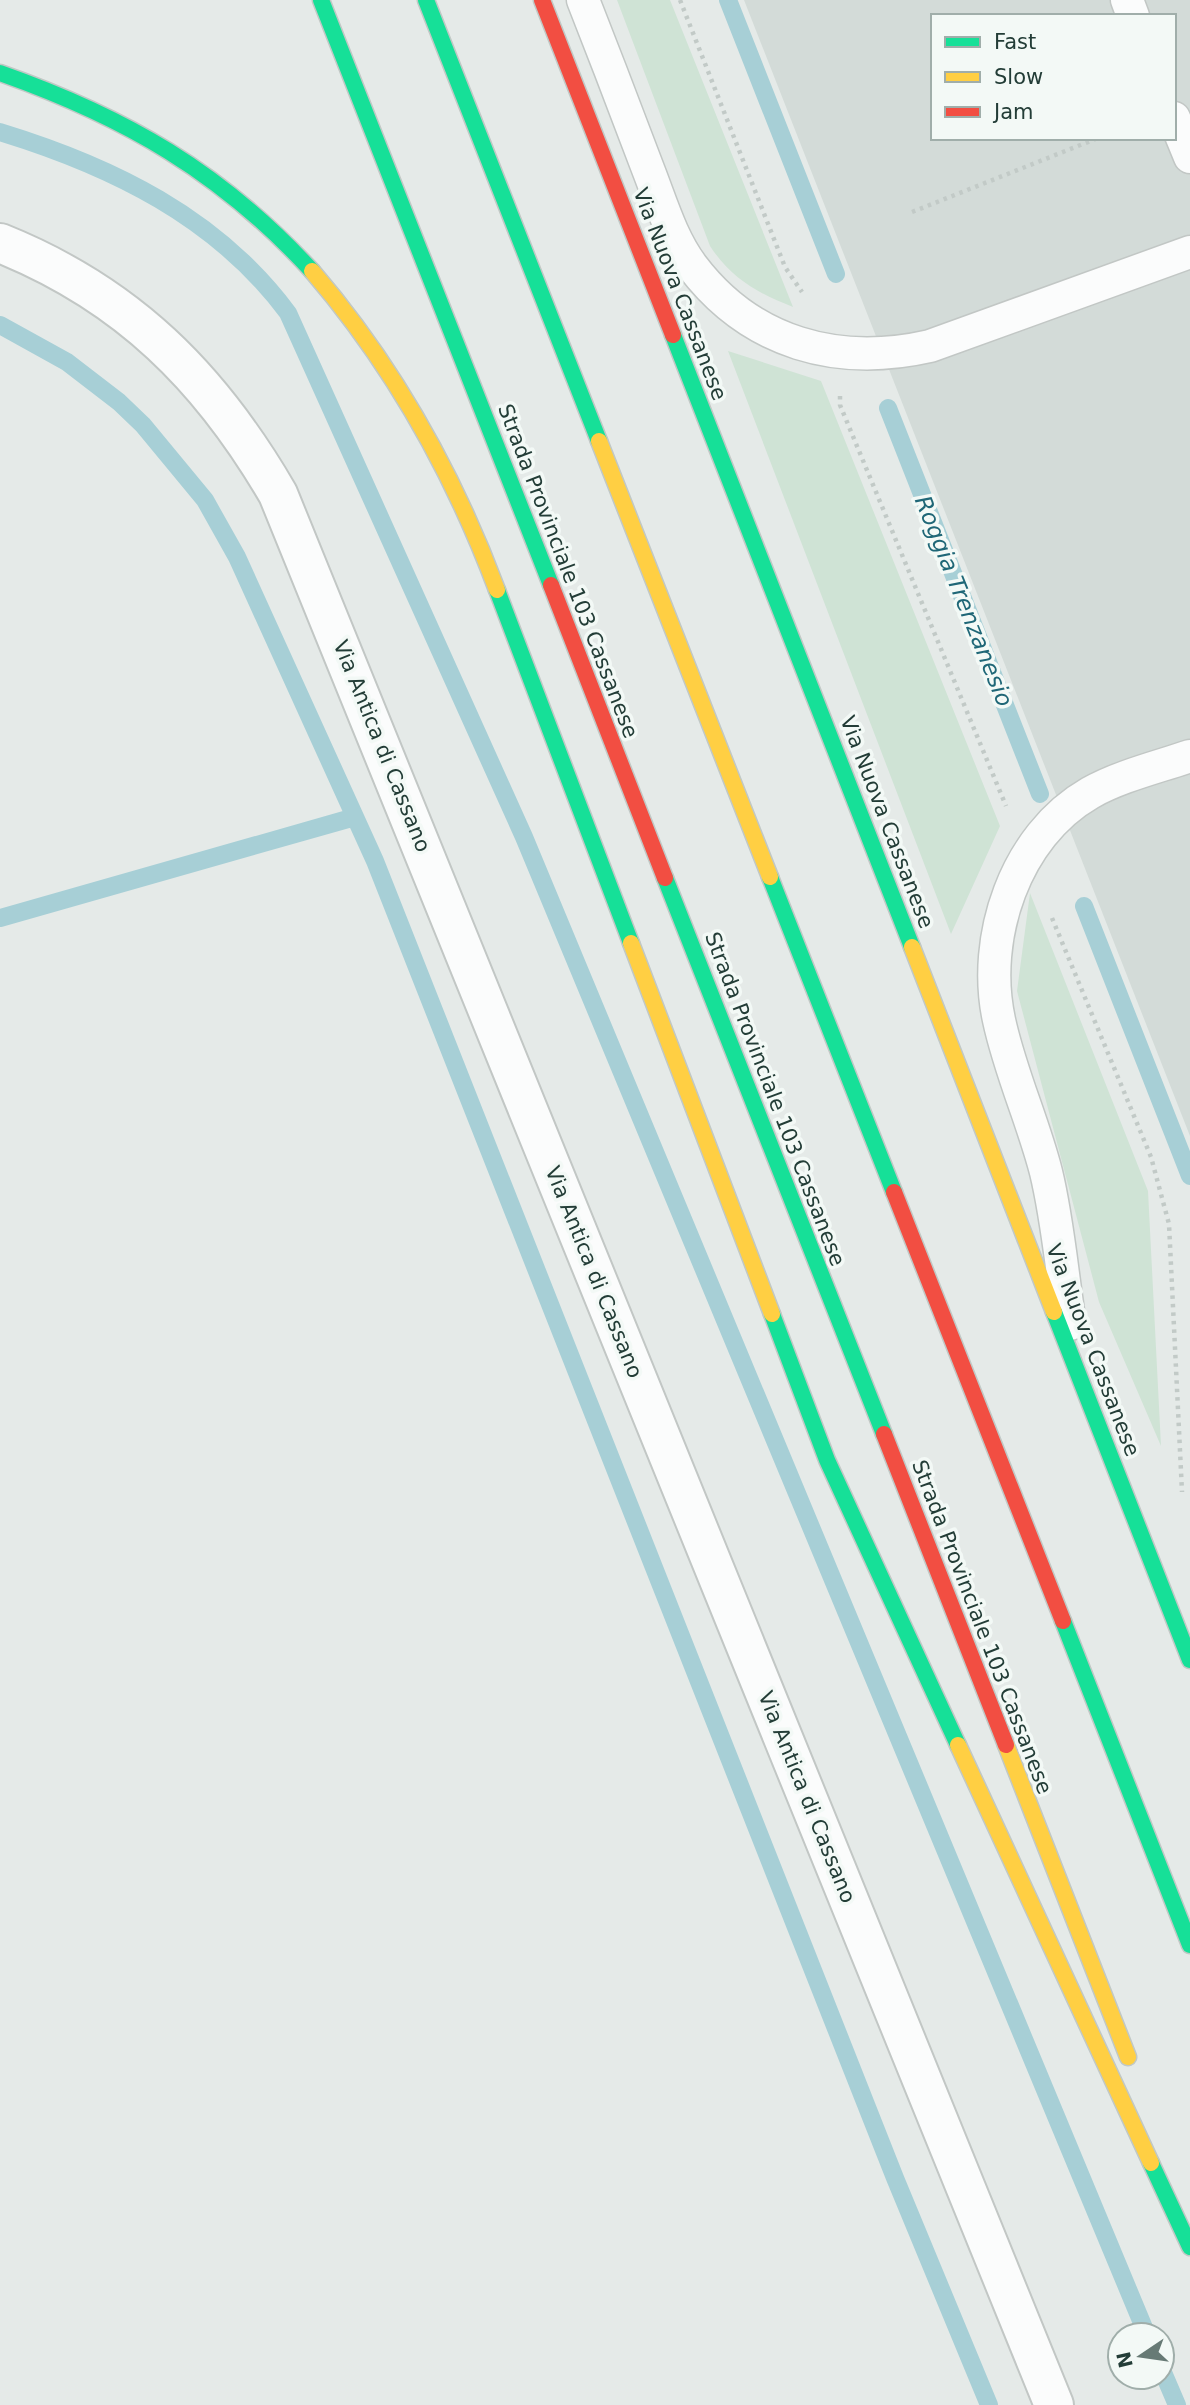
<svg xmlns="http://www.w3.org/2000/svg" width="1190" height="2405" font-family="'DejaVu Sans',sans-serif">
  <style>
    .built { fill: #d3dbd8; fill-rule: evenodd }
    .green { fill: #cfe3d5 }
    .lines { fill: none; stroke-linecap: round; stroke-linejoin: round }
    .stream { stroke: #a7cfd6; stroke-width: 18 }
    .lane-casing { stroke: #c2c7c5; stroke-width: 35 }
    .street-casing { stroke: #c2c7c5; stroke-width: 42 }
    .fast-casing { stroke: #c1c8c5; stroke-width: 19 }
    .slow-casing { stroke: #c1c8c5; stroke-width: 19 }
    .jam-casing { stroke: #c1c8c5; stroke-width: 19 }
    .path { stroke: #c2cac7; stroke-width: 4.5; stroke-dasharray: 3.5 5; stroke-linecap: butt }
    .lane { stroke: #fbfcfc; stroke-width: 32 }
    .street { stroke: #fbfcfc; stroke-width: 38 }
    .fast { stroke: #16e098; stroke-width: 16 }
    .slow { stroke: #ffcf43; stroke-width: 16 }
    .jam { stroke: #f24e42; stroke-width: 16 }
    .labels { text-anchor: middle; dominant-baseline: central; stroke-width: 7; stroke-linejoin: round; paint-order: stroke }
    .street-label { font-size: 21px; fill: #233d37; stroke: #f3f9f6 }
    .water-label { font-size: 23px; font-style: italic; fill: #1f6777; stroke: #f3f9f6 }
  </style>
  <rect width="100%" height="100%" fill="#e5eae8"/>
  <!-- built -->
  <path class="built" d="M744 0H1190V1136ZM933 16H1174V138H933Z"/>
  <!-- green -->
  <path class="green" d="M617 0H670L793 307C757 293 731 278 710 246Z
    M728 351 821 381 1000 826 951 934Z
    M1030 893 1148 1191 1161 1446 1099 1302 1017 991Z"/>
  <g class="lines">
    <!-- stream -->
    <path class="stream" d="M728 0 836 274
      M0 132C111 166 217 217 288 313L524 837 1147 2335
      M0 325 67 362 119 402 143 425 205 500 237 557 375 861 895 2178 989 2405
      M888 408 1040 794
      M1084 906 1190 1176
      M0 918 355 817
      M1162 2370 1177 2405"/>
    <!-- lane casing -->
    <g class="lane-casing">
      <path id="lane" d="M583 0C605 56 627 113 648 169 661 202 671 238 692 266 751 344 838 367 930 346L1190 252
        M1127 0 1133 16
        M1174 118 1190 157
        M1070 1324C1062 1274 1058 1221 1046 1172 1033 1121 1010 1072 999 1020 981 938 1015 836 1090 793 1120 776 1158 767 1190 756"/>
    </g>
    <!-- street casing -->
    <g class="street-casing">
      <path id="street" d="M0 243C127 294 210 377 278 494L1054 2405"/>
    </g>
    <!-- fast casing -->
    <g class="fast-casing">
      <path id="fast" d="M321 0 551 585
        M426 0 599 441
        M0 73C125 117 221 172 312 271
        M673 335 912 947
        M497 590 631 943
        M770 877 894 1192
        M665 878 884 1434
        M1054 1312 1190 1660
        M772 1314 827 1460 958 1745
        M1063 1621 1190 1945
        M1151 2163 1190 2247"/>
    </g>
    <!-- slow casing -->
    <g class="slow-casing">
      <path id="slow" d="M312 271C392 364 454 475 497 590
        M599 441 770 877
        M631 943 772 1314
        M912 947 1054 1312
        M958 1745 1151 2163
        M1006 1745 1128 2057"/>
    </g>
    <!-- jam casing -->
    <g class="jam-casing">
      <path id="jam" d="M542 0 673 335
        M551 585 665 878
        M894 1192 1063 1621
        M884 1434 1006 1745"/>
    </g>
    <!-- path -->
    <path class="path" d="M680 0 785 267 802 292
      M912 212 1098 138
      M840 396V405L1006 806
      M1052 918 1151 1157 1169 1224 1182 1492"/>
    <!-- lane -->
    <use href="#lane" class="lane"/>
    <!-- street -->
    <use href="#street" class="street"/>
    <!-- fast -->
    <use href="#fast" class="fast"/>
    <!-- slow -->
    <use href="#slow" class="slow"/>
    <!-- jam -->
    <use href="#jam" class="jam"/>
  </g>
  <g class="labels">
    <!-- street labels -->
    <g class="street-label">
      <text transform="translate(680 294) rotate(69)">Via Nuova Cassanese</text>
      <text transform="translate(568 571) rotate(69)">Strada Provinciale 103 Cassanese</text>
      <text transform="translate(382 746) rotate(68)">Via Antica di Cassano</text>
      <text transform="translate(887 822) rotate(69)">Via Nuova Cassanese</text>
      <text transform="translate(775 1099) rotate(69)">Strada Provinciale 103 Cassanese</text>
      <text transform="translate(594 1272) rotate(68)">Via Antica di Cassano</text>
      <text transform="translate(1093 1350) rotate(69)">Via Nuova Cassanese</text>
      <text transform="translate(982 1627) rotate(69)">Strada Provinciale 103 Cassanese</text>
      <text transform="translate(807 1797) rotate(68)">Via Antica di Cassano</text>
    </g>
    <!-- water labels -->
    <g class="water-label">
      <text transform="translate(964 601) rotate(68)">Roggia Trenzanesio</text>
    </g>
  </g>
  <!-- legend -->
  <rect x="931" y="14" width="245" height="126" fill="#f3f9f6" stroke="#a0aeaa" stroke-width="2"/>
  <rect x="945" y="37" width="35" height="10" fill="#16e098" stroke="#a0aeaa" stroke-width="2"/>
  <text x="994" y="49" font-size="21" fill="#233d37">Fast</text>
  <rect x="945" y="72" width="35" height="10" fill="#ffcf43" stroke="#a0aeaa" stroke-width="2"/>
  <text x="994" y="84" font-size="21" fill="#233d37">Slow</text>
  <rect x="945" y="107" width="35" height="10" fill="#f24e42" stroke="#a0aeaa" stroke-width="2"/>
  <text x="994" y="119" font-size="21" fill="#233d37">Jam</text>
  <!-- north arrow -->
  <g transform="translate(1141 2356) rotate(257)"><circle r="33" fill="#f3f9f6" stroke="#a0aeaa" stroke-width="2"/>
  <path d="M0-5L12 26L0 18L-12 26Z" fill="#677a75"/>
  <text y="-10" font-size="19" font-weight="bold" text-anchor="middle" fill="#233d37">N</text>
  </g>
</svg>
